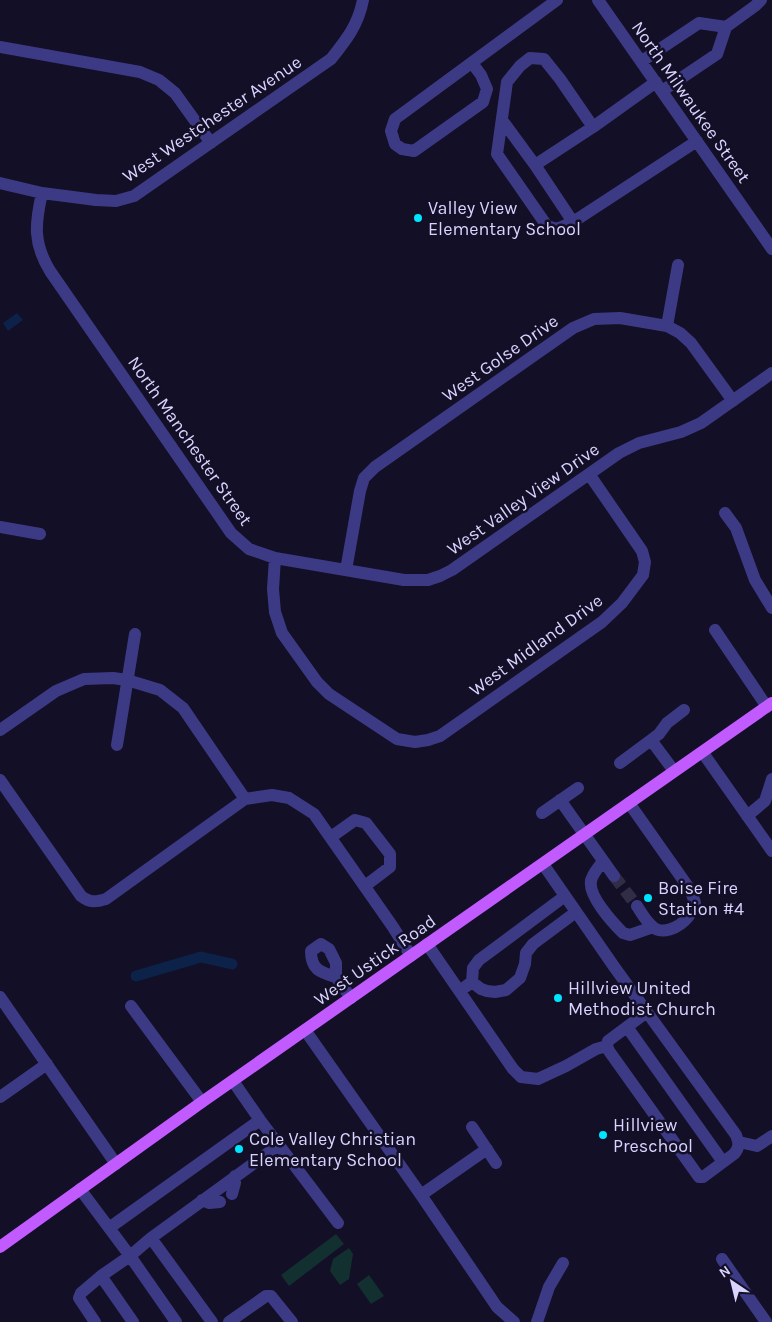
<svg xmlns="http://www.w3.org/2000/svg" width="772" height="1322" font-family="Karla,sans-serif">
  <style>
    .green { fill: #12302f }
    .water { fill: #0c2248 }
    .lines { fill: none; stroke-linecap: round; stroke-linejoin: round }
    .canal { stroke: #0c2248; stroke-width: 11 }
    .minor-tunnel { stroke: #312d47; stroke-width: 12; stroke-dasharray: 12 6; stroke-linecap: butt }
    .minor { stroke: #3d3a85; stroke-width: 12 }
    .major { stroke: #c25bff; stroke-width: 12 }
    .poi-dot { fill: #00e5ff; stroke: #130f26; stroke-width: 2 }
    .labels { text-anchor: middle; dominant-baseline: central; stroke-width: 5; stroke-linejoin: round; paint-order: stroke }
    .street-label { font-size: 18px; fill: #d9d4ff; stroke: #130f26 }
    .poi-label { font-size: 18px; fill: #d9d4ff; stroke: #130f26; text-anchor: start }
  </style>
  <rect width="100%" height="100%" fill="#130f26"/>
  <!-- green -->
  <path class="green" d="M336 1234 344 1244 289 1286 281 1275Z
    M349 1248 353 1254 349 1279 340 1285 330 1271 333 1259Z
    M369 1275 384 1296 371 1304 357 1284Z"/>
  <!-- water -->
  <path class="water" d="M17 313 23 320 8 331 3 323Z"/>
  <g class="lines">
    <!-- canal -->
    <path class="canal" d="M136 976 201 957 232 964"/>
    <!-- minor-tunnel -->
    <path class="minor-tunnel" d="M614 876 637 906"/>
    <!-- minor -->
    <path class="minor" d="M598 0 772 249
      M726 27 755 6 761 0
      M0 47 140 72 159 80 175 93 211 143
      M642 61 699 23 726 27 717 54 662 91
      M472 63 481 75 487 89 483 102 414 151 402 149 395 144 391 131 395 119 557 0
      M502 120 535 165 593 127 656 82
      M535 165 573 222 697 141
      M0 183 42 193 96 200 116 201 134 196 331 59C347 39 358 25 363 0
      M42 193C35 224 33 243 50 271L231 533 249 549 275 558 273 589 275 612 282 633 317 682 329 694 397 739 415 742 428 740 440 736 602 622 622 603 643 575 645 562 642 551 589 474
      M573 222 557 229 547 226 497 154 507 82 520 66 530 58 544 59 560 79 593 127
      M667 326 678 265
      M725 513 736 528 755 580 772 608
      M0 527 40 534
      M275 558 404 580H428L440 576 452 570 619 453 639 443 681 432 701 423 772 373
      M346 570 360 491 364 478 375 467 573 328 594 319 620 318 667 326 680 333 691 343 733 401
      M715 630 767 707
      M0 730 56 691 84 679 113 678 127 680 160 690 183 708 245 799 272 795 289 798 314 814 393 927 411 956
      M117 745 135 634
      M703 753 772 851
      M620 763 651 740
      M674 771 651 740 659 734 667 723 684 710
      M0 780 81 896C90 903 96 902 106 899L245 799
      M560 800 614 876
      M629 803 691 891 695 903C693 907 691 913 688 917 680 927 661 937 651 925 645 920 641 912 637 906
      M542 813 578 788
      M747 816 765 801 772 779
      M331 837 355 820 366 823 390 854V867L365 886
      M603 861C599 867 592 874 591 881 588 896 613 923 623 933L630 935 653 927
      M543 864 615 968 736 1135C739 1143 740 1147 734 1154L703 1177H699L609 1051 607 1046
      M427 944 513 1069 521 1077 538 1079 566 1066 596 1049 607 1046 608 1041 647 1012
      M336 977C319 972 311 969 311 951L321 944 329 949 336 963V977L351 998
      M472 982 481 989 487 991 495 992 506 990 520 978 525 964 526 953 533 944 576 912
      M465 987 472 982 473 968 479 960 565 896
      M0 997 116 1164
      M131 1006 202 1102
      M627 1027 723 1162
      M305 1030 421 1195 497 1307 514 1322
      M233 1081 260 1120 338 1223
      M0 1097 47 1064
      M472 1127 496 1163
      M739 1142 757 1146 772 1136
      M80 1189 130 1256 176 1322
      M232 1194 235 1183V1176
      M421 1195 487 1149
      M202 1200 209 1203 220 1202
      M109 1228 260 1120
      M151 1238 212 1322
      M722 1259 766 1322
      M101 1276 133 1322
      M95 1322 79 1298 81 1293 101 1276 130 1256 151 1238 279 1145
      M229 1322 266 1296H271L292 1322
      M537 1322 549 1287 563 1263"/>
    <!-- major -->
    <path class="major" d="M0 1247 202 1102 772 703"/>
  </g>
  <!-- markers -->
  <g class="poi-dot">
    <circle cx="418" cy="218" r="5"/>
    <circle cx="648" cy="898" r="5"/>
    <circle cx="558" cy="998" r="5"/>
    <circle cx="603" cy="1135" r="5"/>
    <circle cx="239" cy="1149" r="5"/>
  </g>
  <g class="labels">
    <!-- street labels -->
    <g class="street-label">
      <text transform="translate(691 102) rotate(55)">North Milwaukee Street</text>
      <text transform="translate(212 119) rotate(-34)">West Westchester Avenue</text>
      <text transform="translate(500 358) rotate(-35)">West Golse Drive</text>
      <text transform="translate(190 441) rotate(55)">North Manchester Street</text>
      <text transform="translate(523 499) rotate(-35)">West Valley View Drive</text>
      <text transform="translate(536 645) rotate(-36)">West Midland Drive</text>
      <text transform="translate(375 960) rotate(-35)">West Ustick Road</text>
    </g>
    <!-- poi labels -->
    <g class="poi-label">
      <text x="428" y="208">Valley View<tspan x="428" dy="21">Elementary School</tspan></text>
      <text x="658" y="888">Boise Fire<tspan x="658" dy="21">Station #4</tspan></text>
      <text x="568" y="988">Hillview United<tspan x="568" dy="21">Methodist Church</tspan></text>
      <text x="613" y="1125">Hillview<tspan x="613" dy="21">Preschool</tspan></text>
      <text x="249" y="1139">Cole Valley Christian<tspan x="249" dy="21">Elementary School</tspan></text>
    </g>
  </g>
  <!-- north arrow -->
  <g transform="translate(732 1282) rotate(325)" stroke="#130f26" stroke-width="4" paint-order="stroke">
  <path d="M0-4L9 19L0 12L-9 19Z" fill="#d9d4ff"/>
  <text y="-8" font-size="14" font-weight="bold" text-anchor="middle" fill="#d9d4ff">N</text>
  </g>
</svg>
